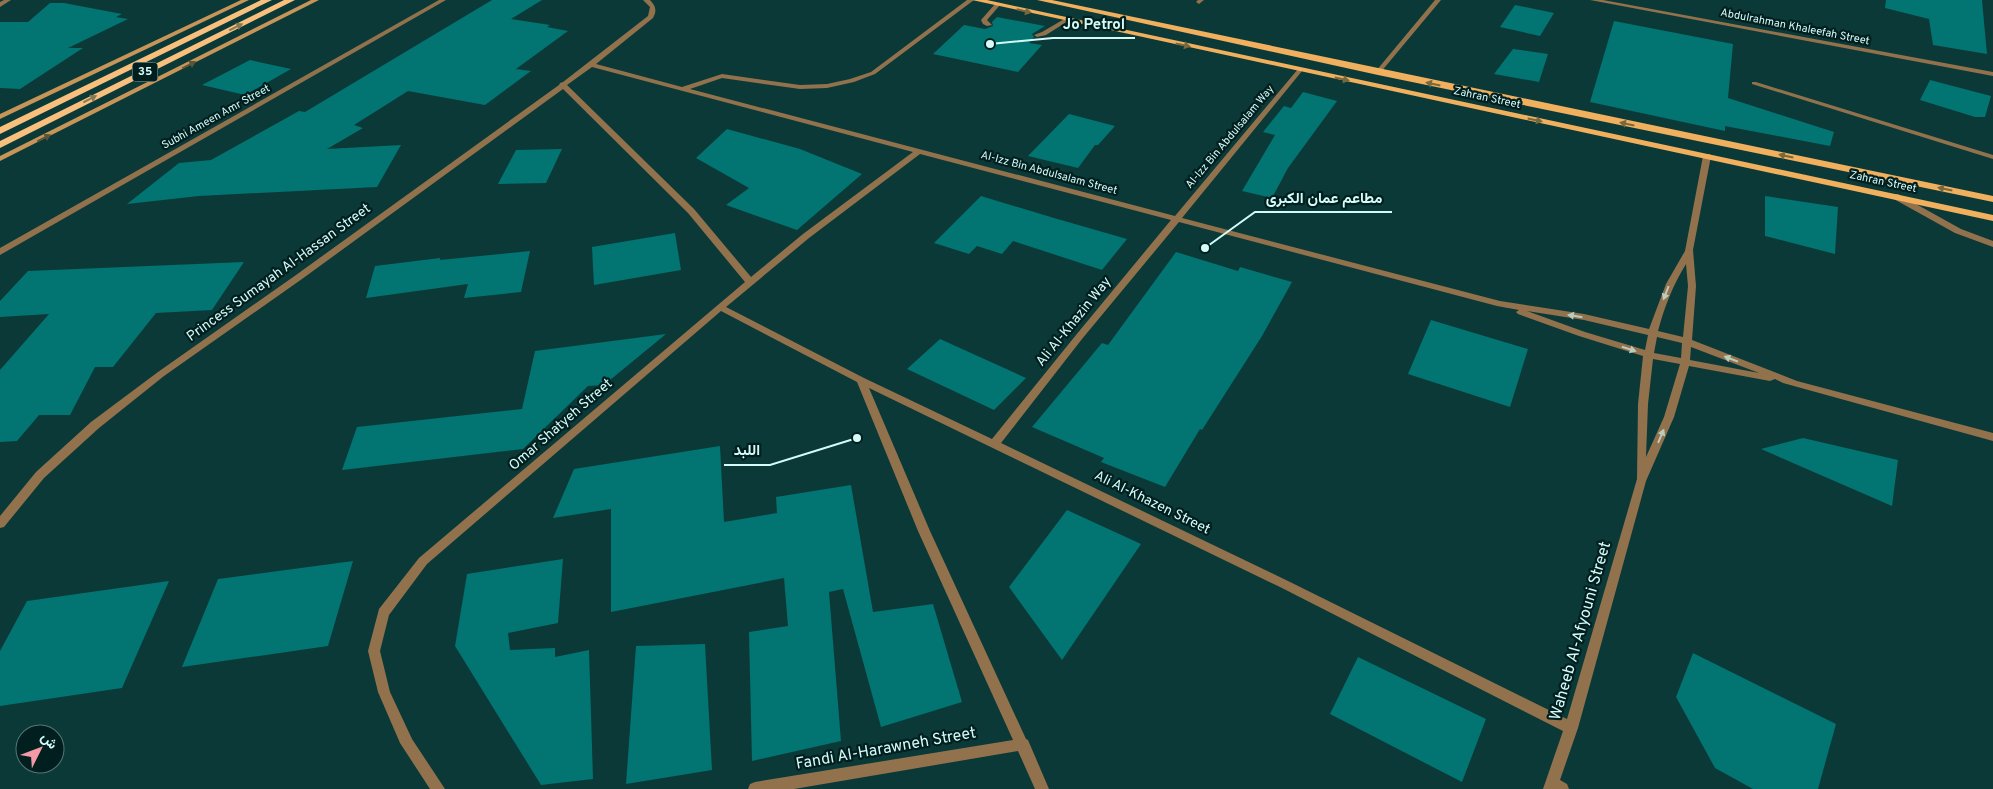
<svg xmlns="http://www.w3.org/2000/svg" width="1993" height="789" font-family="Overpass,Vazirmatn,sans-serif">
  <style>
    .building { fill: #027471 }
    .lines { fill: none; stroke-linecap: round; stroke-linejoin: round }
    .service { fill: #91724c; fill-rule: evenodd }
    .minor { fill: #91724c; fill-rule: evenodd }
    .tertiary { fill: #91724c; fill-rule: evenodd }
    .secondary { fill: #c79557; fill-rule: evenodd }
    .primary { fill: #f0b05e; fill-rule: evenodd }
    .trunk { fill: #f8c07c; fill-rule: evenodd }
    .oneway { fill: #78683e }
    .oneway2 { fill: #887852 }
    .oneway3 { fill: #5a5438 }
    .oneway4 { fill: #bdcbbc }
    .labels { text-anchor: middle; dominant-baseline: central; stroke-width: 4.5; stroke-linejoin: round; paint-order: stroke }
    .far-street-label { font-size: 11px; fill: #d5fbf9; stroke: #001f1e }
    .shield { fill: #001f1e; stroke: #95b9b7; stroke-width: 1 }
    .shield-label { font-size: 12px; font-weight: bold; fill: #d5fbf9 }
    .street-label { font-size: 14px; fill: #d5fbf9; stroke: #001f1e }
    .near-street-label { font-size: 16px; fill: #d5fbf9; stroke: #001f1e }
    .leader { fill: none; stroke: #d5fbf9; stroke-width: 2 }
    .callout-dot { fill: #d5fbf9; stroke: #001f1e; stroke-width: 2 }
    .callout-label { font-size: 15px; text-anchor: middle; font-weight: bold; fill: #d5fbf9; stroke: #001f1e; stroke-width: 4.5; stroke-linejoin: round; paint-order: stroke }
  </style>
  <rect width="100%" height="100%" fill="#0b3938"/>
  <!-- building -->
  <path class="building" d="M492 0H542L511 19 550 25 547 27 568 31 516 69 531 71 485 105 408 91 354 125 363 128 327 149 401 145 377 187 199 196 127 204 179 163 211 160 299 111 305 112Z
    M1886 0H1982L1987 54 1933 45 1929 19 1885 8Z
    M50 3H64L122 14 116 17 128 19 68 48H83L20 89 0 88V22H28Z
    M1515 5 1554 13 1540 36 1500 27Z
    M997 17 1045 26 1032 34 1034 37 1029 43 1042 45 1018 72 933 54 964 25 985 29 993 26 992 22Z
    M1614 21 1733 44 1728 98 1834 132 1830 146 1725 126V131L1590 102Z
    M1513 49 1548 54 1539 82 1494 74Z
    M250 60 291 69 245 95 202 85Z
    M1930 80 1991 96 1985 117H1975L1920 100Z
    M1303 92 1337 101 1288 168 1272 198 1242 191 1275 135 1263 132 1284 106 1291 108Z
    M1069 114 1115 126 1098 145H1095L1078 168 1028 156Z
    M727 129 800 149 862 174 797 230 726 205 749 188 696 158Z
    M562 149 546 183 498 184 516 150Z
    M981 196 1054 218 1127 239 1102 270 1013 241 1002 254 977 246 969 254 934 243Z
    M1765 196 1838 207 1835 254 1765 236Z
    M675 233 681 270 594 285 592 247Z
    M530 251 521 292 464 298 468 284 366 298 375 266 440 258V260Z
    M1176 252 1238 271 1240 267 1292 282 1262 336 1202 430 1200 429 1165 487 1101 462 1104 458 1032 427 1102 343 1108 345Z
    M244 262 212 310 156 313 113 367H95L70 415H39L17 441 0 442V370L49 314 0 317V301L28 271Z
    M1431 320 1528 349 1510 407 1408 374Z
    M666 334 604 385 588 386 523 449 342 470 357 427 522 409 535 351Z
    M940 339 1026 378 994 410 907 369Z
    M1803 438 1898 460 1892 506 1761 449Z
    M720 446 724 522 777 513 776 497 851 485 873 612 933 604 962 702 881 727 843 589 829 592 841 741 752 761 749 632 788 626 784 578 611 612V509L553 518 574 469Z
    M1067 510 1141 544 1062 660 1009 587Z
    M563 559 558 623 508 633 510 650 555 648V657L589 650 593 779 541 785 455 646 467 574Z
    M353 561 328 646 182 667 218 579Z
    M169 581 122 688 0 706V651L27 601Z
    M705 644 712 770 626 784 636 646Z
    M1693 653 1836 724 1818 789H1753L1715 768 1676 697Z
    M1358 657 1486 719 1462 782 1330 714Z"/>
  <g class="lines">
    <!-- service -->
    <path class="service" d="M4 0H11L0 7V2Z
      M1198 0H1204L1199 4 1196 2Z
      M995 4 1000 5 987 20 992 25 987 26 983 24 981 20Z
      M1066 18 1069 20 1068 21 1046 35 1037 37 1034 35 1042 32Z
      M1752 82H1756L1993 155V159L1752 84Z"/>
    <!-- minor -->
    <path class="minor" d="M439 0H446L0 255V248Z
      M643 0H650C656 6 657 11 653 18L596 64 682 87 722 74 800 85 827 84 850 79 871 72 967 0H974L875 74 854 82 827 88 800 89 722 78 690 89 1175 216 1298 69H1302V71L1182 218 1500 301 1584 314 1649 329 1666 284 1685 251 1703 156 1704 154H1710L1711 156 1693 250 1696 286 1692 340 1797 381 1993 433V441L1783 383 1775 379 1770 381 1689 366 1674 417 1646 481 1578 728 1560 780 1567 784 1569 789H1543L1563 731 1280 587 869 388 930 531 1026 739 1028 740 1049 789H1035L1018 751 794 789H748L750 784 755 782 1013 740 918 531 857 382 721 311 427 564 389 615 380 651 390 692 412 739 445 789H430L400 743 378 692 368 651 379 609 419 558 745 282 688 213 563 89 302 279 164 376 99 428 44 478 4 527 0 528V516L36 472 91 422 158 372 296 275 559 85 560 83 563 82 648 16 650 7ZM592 67 913 152 803 234 751 277 694 209 567 85ZM920 154 1171 220 1076 335 992 439 864 378 726 307 809 238ZM1179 222 1497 306 1519 310 1516 312 1518 314 1579 336 1643 356 1638 404 1637 479 1567 719 1288 581 1001 443 1082 339ZM1686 264 1688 286 1683 337 1658 331C1664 308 1673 285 1686 264ZM1527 311 1584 320 1648 335 1645 350 1585 332ZM1657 337 1682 343 1681 358 1654 353ZM1691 347 1759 373 1690 360ZM1653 359 1680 364 1664 417 1646 457 1648 404Z
      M1435 0H1441L1380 73H1376V71Z
      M1892 194H1898L1961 229 1993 241V247L1955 233 1892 198Z"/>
    <!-- tertiary -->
    <path class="tertiary" d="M1590 0H1603L1993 72V76Z"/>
    <!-- secondary -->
    <path class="secondary" d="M241 0H249L0 119V114Z
      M311 0H319L0 161V156Z"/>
    <!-- primary -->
    <path class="primary" d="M972 0H987L1993 215V221Z
      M1037 0H1052L1993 196V202L1378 75Z"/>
    <!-- trunk -->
    <path class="trunk" d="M261 0H272L0 134V127Z
      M284 0H295L0 148V141Z"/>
  </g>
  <!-- one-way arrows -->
  <defs><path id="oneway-solid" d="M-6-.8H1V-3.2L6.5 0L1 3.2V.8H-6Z" transform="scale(1.25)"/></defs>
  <g class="oneway">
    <use href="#oneway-solid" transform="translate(1024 11) rotate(13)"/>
    <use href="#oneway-solid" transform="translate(1183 45) rotate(12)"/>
    <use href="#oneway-solid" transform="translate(1342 79) rotate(12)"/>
    <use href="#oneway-solid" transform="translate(1433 84) rotate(-168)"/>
    <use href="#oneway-solid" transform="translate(1535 120) rotate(12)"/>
    <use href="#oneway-solid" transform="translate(1627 124) rotate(-168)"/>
    <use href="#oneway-solid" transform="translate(1786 156) rotate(-168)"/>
    <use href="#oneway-solid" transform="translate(1945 189) rotate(-168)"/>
  </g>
  <g class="oneway2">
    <use href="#oneway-solid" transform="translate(236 27) rotate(-26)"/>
    <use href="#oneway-solid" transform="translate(90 99) rotate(-27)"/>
  </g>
  <g class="oneway3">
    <use href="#oneway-solid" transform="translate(189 65) rotate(-27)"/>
    <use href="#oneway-solid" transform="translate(44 138) rotate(-26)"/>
  </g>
  <g class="oneway4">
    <use href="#oneway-solid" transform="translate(1666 293) rotate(111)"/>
    <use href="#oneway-solid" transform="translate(1575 316) rotate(-171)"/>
    <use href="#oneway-solid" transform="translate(1629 349) rotate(18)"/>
    <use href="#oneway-solid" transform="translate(1731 359) rotate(-159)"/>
    <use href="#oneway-solid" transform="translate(1661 436) rotate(-67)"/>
  </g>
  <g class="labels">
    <!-- far-street labels -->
    <g class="far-street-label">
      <text transform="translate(1795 27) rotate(11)">Abdulrahman Khaleefah Street</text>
      <text transform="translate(1487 98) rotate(12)">Zahran Street</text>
      <text transform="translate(216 117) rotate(-29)">Subhi Ameen Amr Street</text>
      <text transform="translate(1230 137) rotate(-50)">Al-Izz Bin Abdulsalam Way</text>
      <text transform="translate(1049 173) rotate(15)">Al-Izz Bin Abdulsalam Street</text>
      <text transform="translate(1883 182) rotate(12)">Zahran Street</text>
    </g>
    <!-- shield labels -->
    <rect class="shield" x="132.5" y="62.5" width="25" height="19" rx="4"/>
    <g class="shield-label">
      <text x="145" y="72">35</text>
    </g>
    <!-- street labels -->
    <g class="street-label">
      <text transform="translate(279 273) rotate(-36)">Princess Sumayah Al-Hassan Street</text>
      <text transform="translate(1074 322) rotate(-51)">Ali Al-Khazin Way</text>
      <text transform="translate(561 425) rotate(-41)">Omar Shatyeh Street</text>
      <text transform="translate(1152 503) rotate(26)">Ali Al-Khazen Street</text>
    </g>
    <!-- near-street labels -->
    <g class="near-street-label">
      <text transform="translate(1581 631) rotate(-74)">Waheeb Al-Afyouni Street</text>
      <text transform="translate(886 749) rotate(-10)">Fandi Al-Harawneh Street</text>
    </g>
  </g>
  <!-- callouts -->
  <path class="leader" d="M990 44L1053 38H1135M1205 248L1255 212H1392M857 438L770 465H724"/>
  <g class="callout-dot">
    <circle cx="990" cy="44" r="5"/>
    <circle cx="1205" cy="248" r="5"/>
    <circle cx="857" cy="438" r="5"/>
  </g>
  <g class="callout-label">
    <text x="1094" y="29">Jo Petrol</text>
    <text x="1324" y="203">مطاعم عمان الكبرى</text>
    <text x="747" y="455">اللبد</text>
  </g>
  <!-- north arrow -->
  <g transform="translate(40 749) rotate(48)"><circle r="24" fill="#001f1e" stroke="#557776"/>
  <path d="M0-4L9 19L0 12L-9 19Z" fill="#f49aa6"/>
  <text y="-8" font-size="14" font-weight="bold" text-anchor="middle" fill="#d5fbf9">ش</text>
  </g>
</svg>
